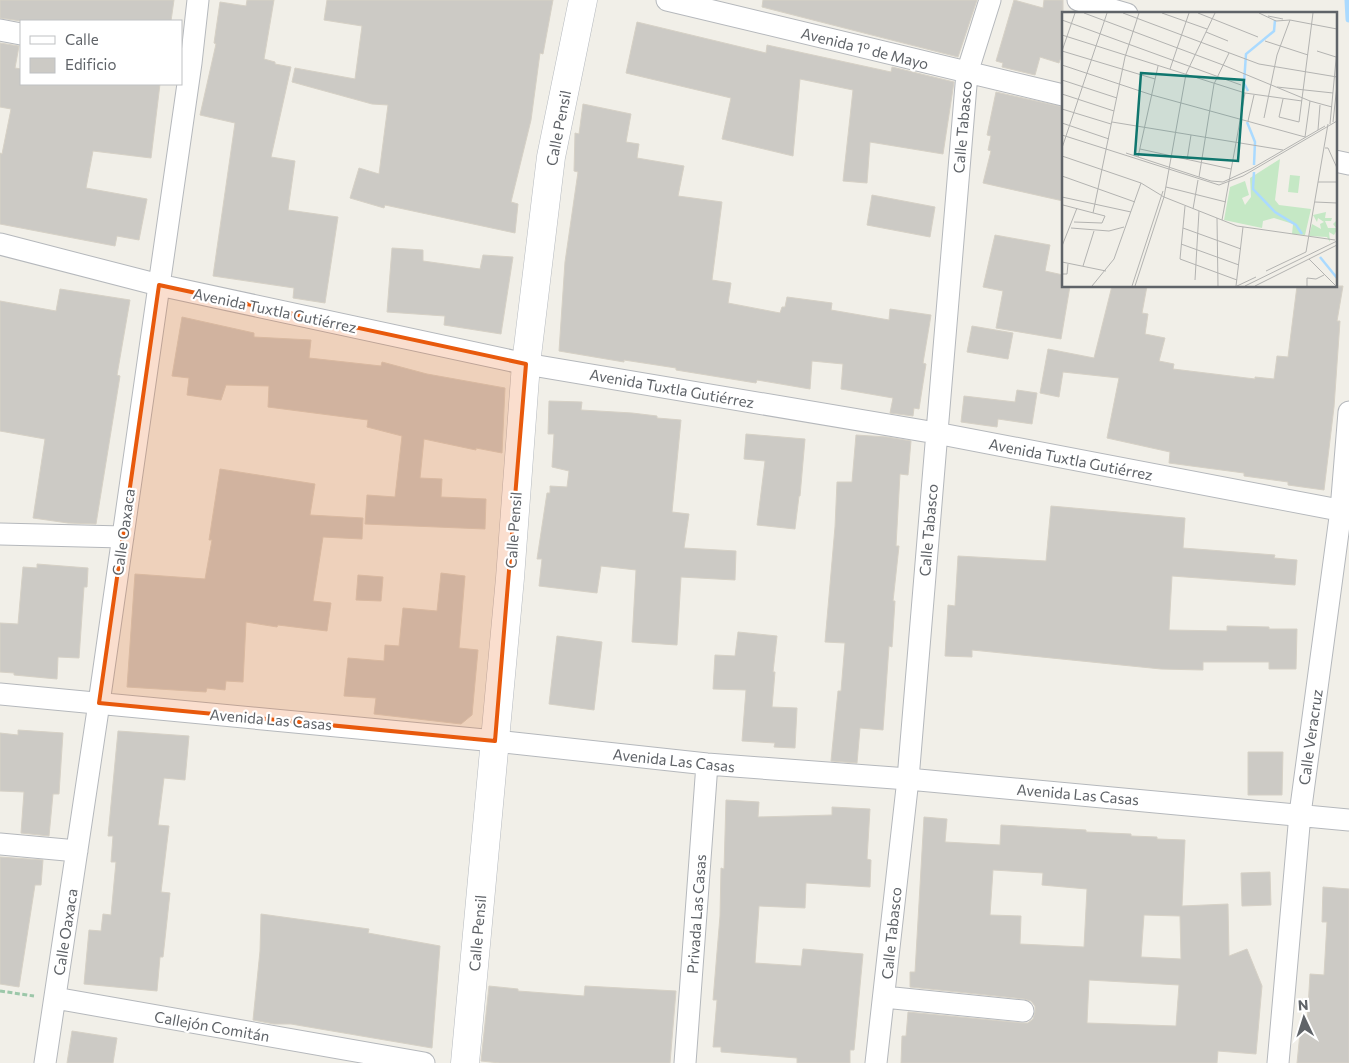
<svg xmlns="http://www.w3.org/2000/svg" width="1349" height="1063" font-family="Commissioner,sans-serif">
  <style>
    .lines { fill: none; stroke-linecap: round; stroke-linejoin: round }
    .stream { stroke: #aadaff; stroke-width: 7 }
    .building { fill: #cccac5; stroke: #d6d1c6; fill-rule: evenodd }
    .minor-casing { stroke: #b5b8bc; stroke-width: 23 }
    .secondary-casing { stroke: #b6babf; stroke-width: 29 }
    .path { stroke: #9cc7a9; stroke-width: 3; stroke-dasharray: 5 2.5; stroke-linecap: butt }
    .minor { stroke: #fff; stroke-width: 21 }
    .secondary { stroke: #fff; stroke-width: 28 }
    .marked { fill: #e8590c; fill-opacity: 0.2; stroke: #e8590c; stroke-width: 4; stroke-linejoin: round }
    .labels { text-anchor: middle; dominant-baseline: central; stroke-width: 4.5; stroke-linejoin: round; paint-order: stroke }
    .street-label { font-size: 15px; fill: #5f6368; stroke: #fff }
    .inset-river { fill: none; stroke: #aadaff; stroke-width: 2.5 }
    .inset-road { fill: none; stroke: #b3b3b1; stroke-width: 1 }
    .view { fill: #0f766e; fill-opacity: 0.15; stroke: #0f766e; stroke-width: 2.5 }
    .inset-edge { fill: none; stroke: #5f6368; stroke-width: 2.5 }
  </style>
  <rect width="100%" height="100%" fill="#f1efe8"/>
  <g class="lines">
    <!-- stream -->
    <path class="stream" d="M1348 0 1349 19"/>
  </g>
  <!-- building -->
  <path class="building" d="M0 0H174L171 21H21L0 18Z
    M247 0H274L264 59 275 62V64L291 67 271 157 295 161 288 210 338 217 325 303 293 298 294 288 213 276 235 123 200 115 216 44 214 43 220 2 246 6Z
    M327 0H553L543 54 540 53 531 120 511 202 518 204 515 233 385 205 384 208 350 198 359 168 379 174 388 105 372 104 292 82 295 68 355 79 362 26 324 20Z
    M763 0H977L958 57 762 7Z
    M1014 0 1043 8 1044 0H1063V51L1059 63 1040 57 1035 75 1002 67 1003 63 996 61Z
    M637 22 766 53 767 45 891 72 892 67 954 82 943 154 870 142 867 183 843 181 853 90 800 79 793 156 722 139 731 98 626 73Z
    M0 43 19 46 15 68 21 69V84H160L151 158 93 151 86 188 147 199 139 240 117 236 115 246 0 224V153L2 154 11 109 0 107Z
    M996 92 1063 107V201L983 183 991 151 988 150 991 136 987 135Z
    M583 104 631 114 626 142 639 144 637 158 684 166 678 196 722 202 712 280 731 283 728 303 780 313 782 307H785L787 297 832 303 831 310 889 320 890 309 931 315 923 363 926 364 919 409 914 408 913 416 890 413 893 398 841 389 843 364 812 361 810 389 757 380 756 383 676 370V368L624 360V362L559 351 565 262 578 172 574 171 575 133 579 134Z
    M872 195 935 207 930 237 867 225Z
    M995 235 1050 245 1045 271 1063 275V286H1070L1061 339 996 328 1003 291 983 287Z
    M392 248 423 250V261L480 269 483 255 513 257 501 334 444 325 445 316 387 312Z
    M1112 286H1147L1142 313 1148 314 1145 334 1165 338 1159 361 1174 364 1173 369 1255 379V377L1274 379 1277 356 1288 357 1297 286H1343L1337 321H1340L1334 407 1324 490 1288 485V482L1244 476V473L1169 463 1170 452 1107 438 1119 378 1063 372 1059 397 1040 393 1048 349 1094 358Z
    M60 289 130 300 117 375 120 376 96 524 68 523 33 518 45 439 0 431V301L56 311Z
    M182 317 254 333V337L311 340 309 358 381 366 382 362 427 374 505 388 502 453 476 448V450L424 439 420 478 442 479 441 497 486 499 485 529 365 524 367 495 395 497 402 436 367 427 368 420 268 407 269 386 226 385 221 400 187 395 189 378 172 376Z
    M972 326 1013 333 1008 359 967 352Z
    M1017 390 1037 393 1032 424 998 419 997 427 961 422 964 396 1015 402Z
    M549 401 582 402 581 410 632 413 657 416V418L681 420 672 512 689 514 684 548 736 551 735 580 681 577 677 645 632 642 636 570 601 566 597 593 539 586 542 559H537L547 493H550V486L567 487 569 471 552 467 554 434H548Z
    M746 434 805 439 800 496H799L795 529 757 525 765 461 744 459Z
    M856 435 887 437 911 441 908 475 900 474 896 546H899L893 601H895L892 647 889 646 883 730 860 728 857 763 831 761 838 691H841L845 643 825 642 835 527 837 482H852Z
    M220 469 315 484 310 515 363 518 362 539 323 537 313 601 331 603 327 631 278 625 277 627 246 622 243 682 226 681 225 690 207 688 206 692 127 687 135 574 205 579 212 540H209Z
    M1051 506 1185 518 1183 548 1275 555 1274 558 1297 560 1295 585 1172 576 1169 630 1227 631V626L1269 627V629H1297L1296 669H1269V662H1203V670L1161 669 972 650V657L945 656 948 605 955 606 958 556 1046 561Z
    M37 564 88 568 87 587H84L79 658 58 657 57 679 14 675V673L0 672V623L18 624 23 567 37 568Z
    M441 573 465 576 459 648 478 650 472 715 461 724 374 714 376 698 344 696 348 658 384 661 385 645 399 646 403 608 437 611Z
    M358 575 383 577 381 601 356 600Z
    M738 632 777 636 773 672H775L772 707 797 708 795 748 774 747 775 743 742 741 746 690 713 689 715 655 735 656Z
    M557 636 602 642 594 710 549 704Z
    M18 730 63 733 59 794H53L49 836 21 833 24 792 0 791V733L18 735Z
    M118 731 189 736 185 780 164 778 158 825 169 826 161 892 170 893 163 957H160L157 991 84 984 89 930 101 931 103 914 111 915 116 862H111L113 836H108Z
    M1248 752H1283L1282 795H1248Z
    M726 800 759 802 758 817 832 815V807L870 809 867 859 871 860 870 887 806 883 805 908 759 906 755 963 801 966 803 949 863 954 854 1050H850V1063H797V1058L721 1052V1047H713L717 1000H713L720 916 721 868 724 869Z
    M924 817 947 819 945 842 1000 845 1001 825 1086 830V832L1131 834V836L1157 837V839L1185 840 1182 906 1228 904 1229 956 1247 949 1262 986 1256 1054 1218 1051 1217 1063H901L902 1036H906L908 1012 1022 1023H1028L1033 1019 1035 1012V1006L1031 1001 1024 999 910 987V972H915ZM993 870 1043 873 1042 885 1087 889 1084 947 1020 944 1021 916 990 915ZM1144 915 1180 916 1181 959 1141 957ZM1089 980 1179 985 1176 1026 1087 1023Z
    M0 857 43 860 41 885H35L19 987 0 984Z
    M1270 872 1271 905 1242 906 1241 873Z
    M1323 887 1349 889V1063H1297L1301 1023 1307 1024 1310 974 1324 975 1327 922H1322Z
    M261 914 369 929 368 933 440 946 432 1048 291 1024H274L253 1020 260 951Z
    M489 986 518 989V991L584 996 585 986 676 991 670 1063H500L481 1061Z
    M72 1031 117 1038 113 1063H67Z"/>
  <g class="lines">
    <!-- minor casing -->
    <g class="minor-casing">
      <path id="minor" d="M667 0 1063 95
        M1078 0 1127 14
        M0 30 21 34
        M1335 161 1349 164
        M0 244 159 285 526 364 936 433 1349 512
        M0 534 123 537
        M0 694 495 741 707 764 908 779 1349 820
        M0 844 77 851
        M884 997 1023 1011
        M55 998 424 1063
        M45 1063 99 703 191 63 198 0
        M685 1063 707 764
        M876 1063 908 779 967 73 990 0
        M1278 1063 1300 814 1341 510 1349 412"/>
    </g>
    <!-- secondary casing -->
    <g class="secondary-casing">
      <path id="secondary" d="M465 1063 510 578 526 364 551 157 583 0"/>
    </g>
    <!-- path -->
    <path class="path" d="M0 991 34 996"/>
    <!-- minor -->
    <use href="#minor" class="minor"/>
    <!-- secondary -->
    <use href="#secondary" class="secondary"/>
  </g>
  <!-- marked area -->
  <path class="marked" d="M159 285 526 364 495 741 99 703Z"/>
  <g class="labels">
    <!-- street labels -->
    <g class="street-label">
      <text transform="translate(865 48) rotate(14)">Avenida 1º de Mayo</text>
      <text transform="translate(962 127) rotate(-85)">Calle Tabasco</text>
      <text transform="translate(558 128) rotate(-79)">Calle Pensil</text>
      <text transform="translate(275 310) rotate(12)">Avenida Tuxtla Gutiérrez</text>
      <text transform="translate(672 388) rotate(10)">Avenida Tuxtla Gutiérrez</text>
      <text transform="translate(1071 459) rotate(11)">Avenida Tuxtla Gutiérrez</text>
      <text transform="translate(513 530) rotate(-86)">Calle Pensil</text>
      <text transform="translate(928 530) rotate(-85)">Calle Tabasco</text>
      <text transform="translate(123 532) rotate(-82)">Calle Oaxaca</text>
      <text transform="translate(271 719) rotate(5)">Avenida Las Casas</text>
      <text transform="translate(1310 737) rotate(-82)">Calle Veracruz</text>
      <text transform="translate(674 760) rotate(6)">Avenida Las Casas</text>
      <text transform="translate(1078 794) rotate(5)">Avenida Las Casas</text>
      <text transform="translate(696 914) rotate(-86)">Privada Las Casas</text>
      <text transform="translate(65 932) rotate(-81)">Calle Oaxaca</text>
      <text transform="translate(477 933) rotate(-85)">Calle Pensil</text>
      <text transform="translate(891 933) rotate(-84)">Calle Tabasco</text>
      <text transform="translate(212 1026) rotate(10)">Callejón Comitán</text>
    </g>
  </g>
  <!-- overview -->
  <g transform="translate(1062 12)">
    <rect width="275" height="275" fill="#f1efe8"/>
    <path d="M218 147 213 188 217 193 249 197 243 223 230 222 231 212 212 206 201 209 200 216 162 208 168 175 183 169 187 183 180 186 183 193 189 185 188 166ZM228 163 238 164 236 181 226 180ZM264 200 263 206H270L269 209H263L266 216H274L271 212 275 208V218L272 223 267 220 268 230 265 225 247 224 250 212 259 217 258 212 262 210 256 206 255 210 251 203Z" fill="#c5e8c5"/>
    <path class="inset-river" d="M186 79 182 71 184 42 212 19 213 8M185 110 193 130 192 153M192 160 191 177 213 200 234 213 240 222M258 245 275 266"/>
    <path class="inset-road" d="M22 1 161 53 248 89 270 95M61 1 197 52 275 65M100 1 145 17M136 1 196 25M197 1 214 9 228 8 275 17M206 4 221 7M0 8 179 73M144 20 166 29M0 23 183 81 240 89M203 29 246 43M0 39 93 67M0 39 13 1M255 39 274 45M0 53 90 83 243 125 248 89M108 57 127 1M0 68 55 86M215 75 271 81M0 82 52 99M221 87 217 105 237 110 251 1M0 97 49 112M202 106 215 43 228 8M186 109 192 83M50 110 221 138M271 110 275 73M0 111 47 127M268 112 275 37M256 118 258 93M0 123 157 173 181 164 275 109M0 136 45 1M263 136H266L275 156M78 137 169 157M64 141 149 169 161 170 189 157 263 114M0 144 79 171 102 185 175 214 273 228M76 145 96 54M125 148 129 123M0 164 73 190M137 165 152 72 167 41M256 170H275M104 175 164 190M0 185 69 200M253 190 275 191M1 193 43 204 40 211 12 210M123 194 118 247 175 268M131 197 136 168M31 201 63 45 77 1M155 206 156 274M160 208 183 81M9 216 47 219 62 215M121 216 179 237M119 232 177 253M0 234 15 196M247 247 274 274M0 250 44 259M21 254 32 219M204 259 244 240 266 112M0 262H5L6 252M133 268 137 199M30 274 52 247 79 171M70 274 101 179M73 274 102 185 124 62 153 1M174 274 181 215M175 274 194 265M183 274 275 229M193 274 275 233M245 274V266L254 267 262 263"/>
    <path class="view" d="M79 61 182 68 176 149 73 142Z"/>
    <rect width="275" height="275" class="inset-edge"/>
  </g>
  <!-- legend -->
  <rect x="20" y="20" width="162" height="65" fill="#ffffff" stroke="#bfc1c3"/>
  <rect x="30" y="36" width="25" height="8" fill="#ffffff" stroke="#bfc1c3"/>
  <text x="65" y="45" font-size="15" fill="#5f6368">Calle</text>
  <rect x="30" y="58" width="25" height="15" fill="#cccac5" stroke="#bfc1c3"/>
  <text x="65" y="70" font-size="15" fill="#5f6368">Edificio</text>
  <!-- north arrow -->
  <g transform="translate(1304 1018) rotate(356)" stroke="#ffffff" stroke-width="4" paint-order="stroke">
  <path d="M0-4L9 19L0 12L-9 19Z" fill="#5f6368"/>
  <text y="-8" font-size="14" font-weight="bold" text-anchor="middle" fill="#5f6368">N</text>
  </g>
</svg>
